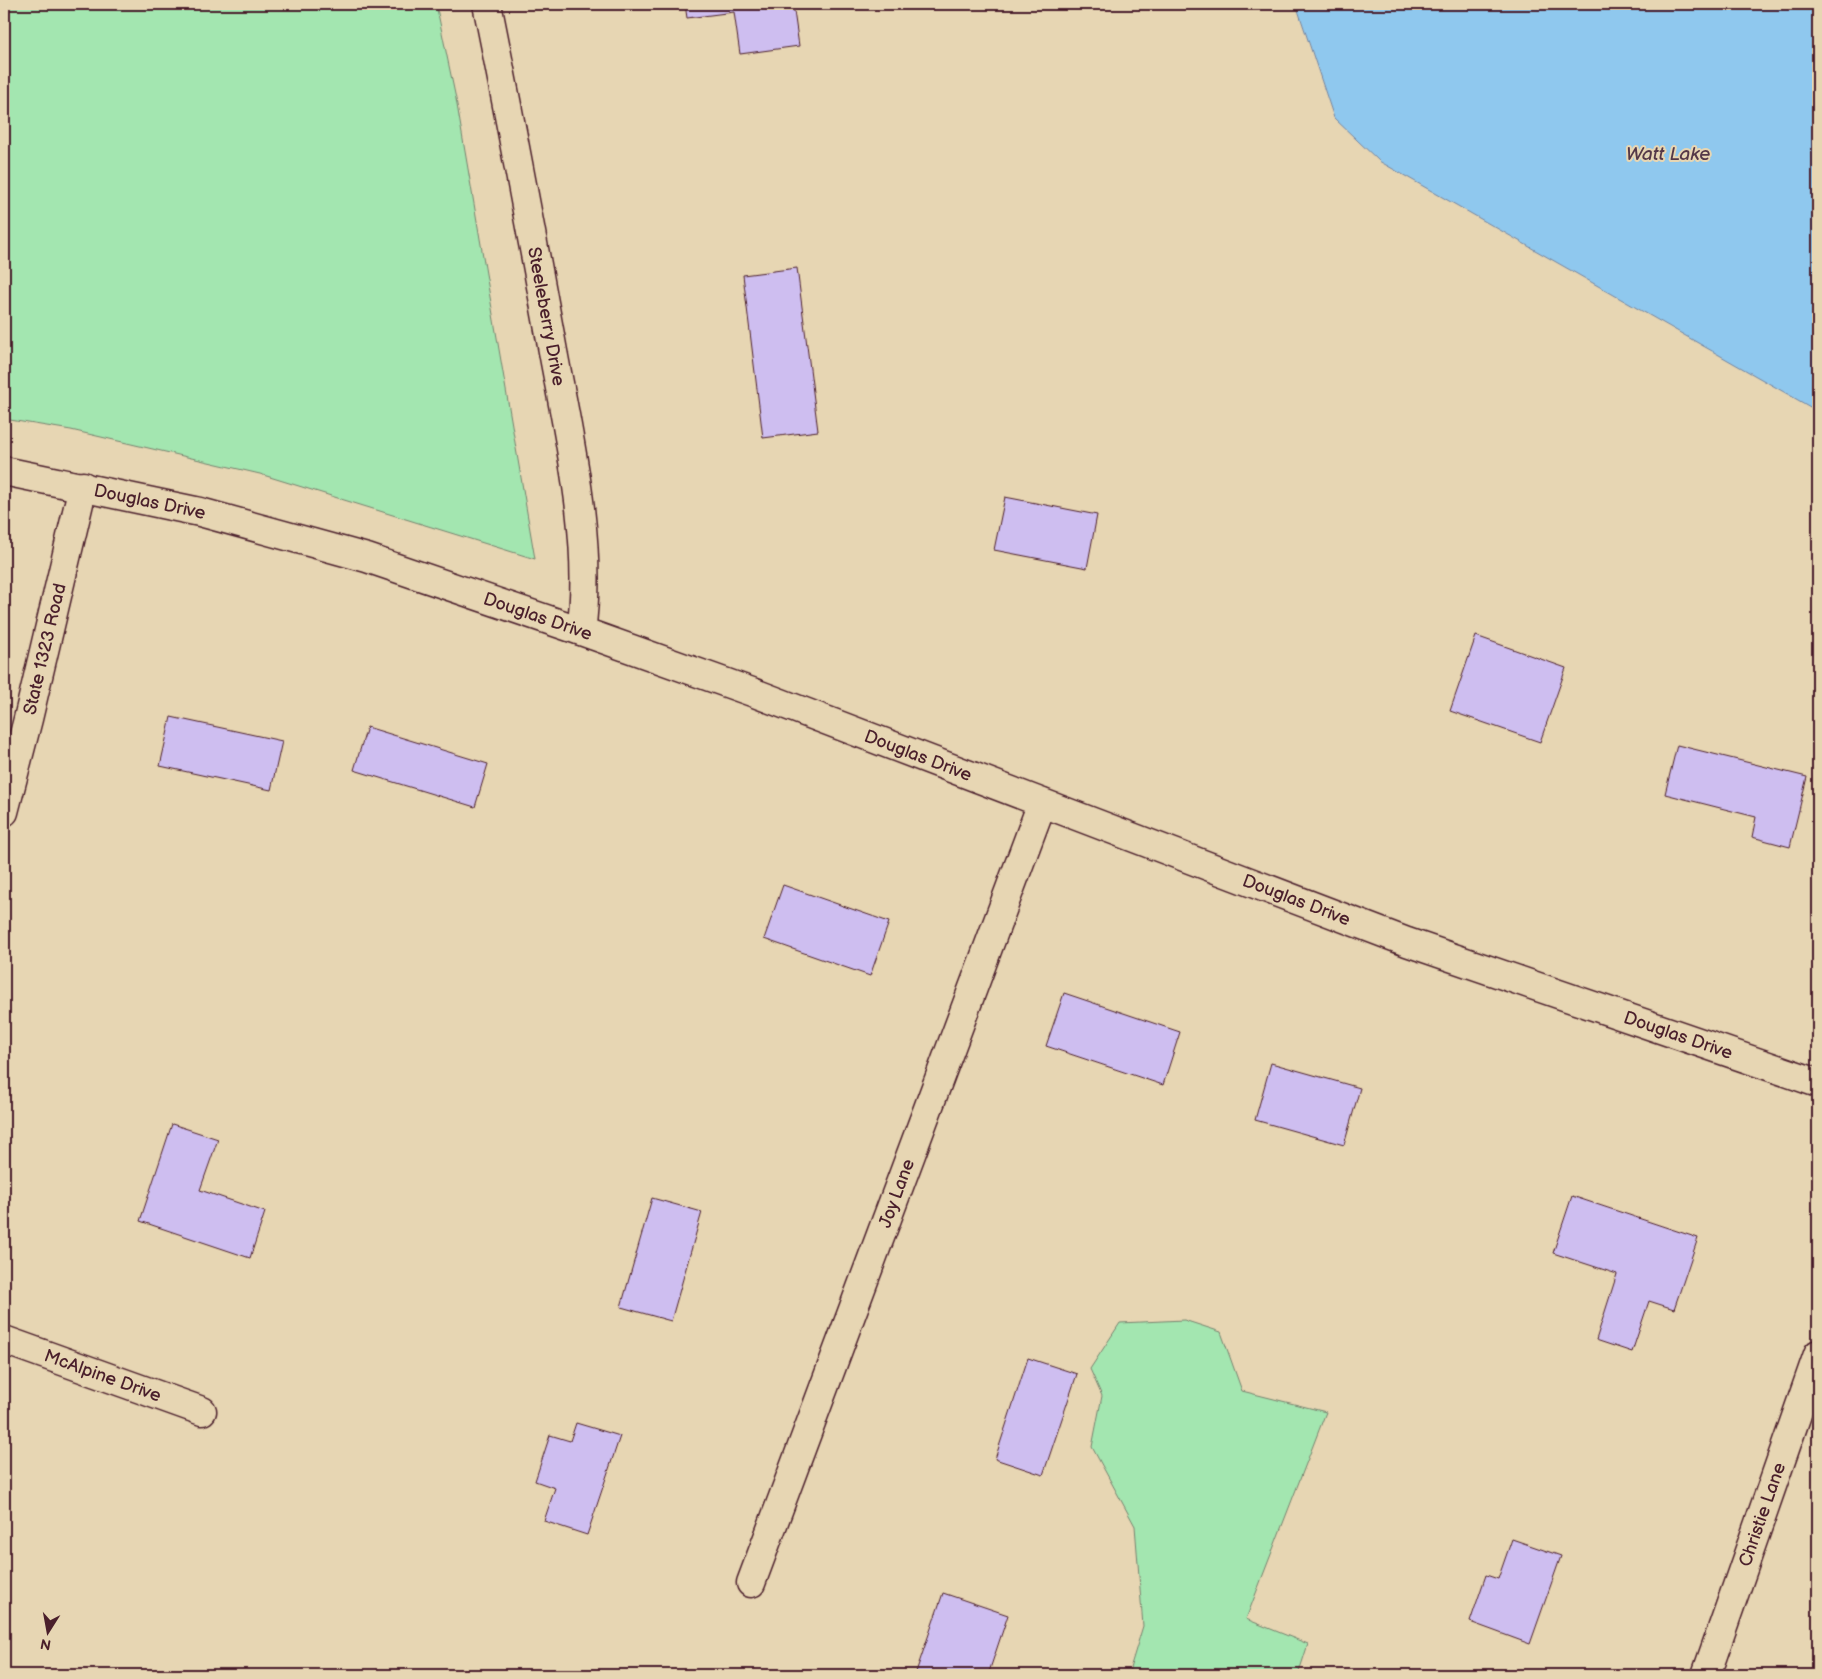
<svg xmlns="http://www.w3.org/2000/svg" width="1822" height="1679" font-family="'Balsamiq Sans',sans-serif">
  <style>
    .green { fill: #a3e6b0; stroke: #76826e }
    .water { fill: #8fc8ee; stroke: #7384a0 }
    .building { fill: #cebef0; stroke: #4a1f2b }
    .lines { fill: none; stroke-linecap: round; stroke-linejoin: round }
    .minor-casing { stroke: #4a1f2b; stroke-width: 31 }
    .minor { stroke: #e7d6b3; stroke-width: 28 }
    .labels { text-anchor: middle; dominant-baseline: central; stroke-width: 4; stroke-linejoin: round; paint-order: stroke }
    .street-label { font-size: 18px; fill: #4a1f2b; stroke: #e7d6b3 }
    .water-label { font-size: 19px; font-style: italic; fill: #543848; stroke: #e7d6b3 }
  </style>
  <rect width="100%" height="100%" fill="#e7d6b3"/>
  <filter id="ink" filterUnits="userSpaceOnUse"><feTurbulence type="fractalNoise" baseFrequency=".02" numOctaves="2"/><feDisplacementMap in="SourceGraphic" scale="10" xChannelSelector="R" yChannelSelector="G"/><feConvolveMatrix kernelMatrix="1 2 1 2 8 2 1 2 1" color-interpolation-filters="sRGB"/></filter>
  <g filter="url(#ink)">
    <!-- green -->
    <path class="green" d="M4 4H436L456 99 535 559 260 474 71 430 4 419Z
      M1184 1320 1221 1332 1242 1391 1326 1412 1246 1619 1308 1644 1298 1675H1128L1143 1626 1135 1526 1092 1447 1102 1396 1090 1369 1120 1323Z"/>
    <!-- water -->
    <path class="water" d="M1296 4H1818V409L1812 408 1379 161 1334 118Z"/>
    <!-- building -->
    <path class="building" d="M685 4H793L799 46 740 54 734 12 687 18Z
      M797 268 818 431 763 438 743 275Z
      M1005 497 1097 515 1087 568 994 550Z
      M1476 636 1566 668 1540 742 1450 711Z
      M171 717 282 741 271 790 160 766Z
      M367 727 488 764 475 807 354 770Z
      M1677 745 1807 777 1790 847 1752 837 1756 817 1665 794Z
      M783 885 889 922 870 976 764 939Z
      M1064 993 1180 1032 1163 1085 1046 1046Z
      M1271 1063 1360 1088 1344 1145 1255 1120Z
      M172 1124 218 1139 200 1190 265 1212 250 1258 140 1221Z
      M1572 1196 1698 1238 1674 1309 1649 1301 1632 1352 1596 1340 1617 1274 1553 1253Z
      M652 1198 702 1212 671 1321 621 1307Z
      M1028 1358 1077 1374 1043 1475 995 1459Z
      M576 1423 620 1436 587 1535 544 1521 555 1488 535 1481 550 1435 570 1441Z
      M1512 1539 1561 1556 1530 1644 1470 1622 1486 1575 1498 1579Z
      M943 1593 1008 1615 988 1675H915Z"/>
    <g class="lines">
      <!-- minor casing -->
      <g class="minor-casing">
        <g id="minor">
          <path id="s1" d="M487 4C510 117 531 232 552 346 568 434 594 542 581 631"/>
          <path id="s2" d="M4 471 200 512 367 558 581 631 752 692 1407 942 1818 1083"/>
          <path id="s3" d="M4 812 28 719 83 486"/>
          <path id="s4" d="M4 1340 202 1411"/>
          <path id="s5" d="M751 1583 1042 803"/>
          <path id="s6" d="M1706 1675 1818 1354"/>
        </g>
      </g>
      <!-- minor -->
      <use href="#minor" class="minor"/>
    </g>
  </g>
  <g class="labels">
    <!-- street labels -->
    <g class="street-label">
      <text stroke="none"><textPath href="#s1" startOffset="318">Steeleberry Drive</textPath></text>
      <text stroke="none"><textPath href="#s2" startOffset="149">Douglas Drive</textPath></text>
      <text stroke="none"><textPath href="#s2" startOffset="554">Douglas Drive</textPath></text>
      <text stroke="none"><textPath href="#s3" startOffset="168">State 1323 Road</textPath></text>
      <text stroke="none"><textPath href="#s2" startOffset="959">Douglas Drive</textPath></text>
      <text stroke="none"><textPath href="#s2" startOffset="1364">Douglas Drive</textPath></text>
      <text stroke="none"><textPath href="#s2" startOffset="1769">Douglas Drive</textPath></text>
      <text stroke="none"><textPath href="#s5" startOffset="416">Joy Lane</textPath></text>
      <text stroke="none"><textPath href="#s4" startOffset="105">McAlpine Drive</textPath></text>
      <text stroke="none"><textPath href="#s6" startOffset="170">Christie Lane</textPath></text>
    </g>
    <!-- water labels -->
    <g class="water-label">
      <text x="1668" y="154">Watt Lake</text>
    </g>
  </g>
  <!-- margin -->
  <rect width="1822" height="1679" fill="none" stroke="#e7d6b3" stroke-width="20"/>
  <rect x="10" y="10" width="1802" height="1659" fill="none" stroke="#4a1f2b" stroke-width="2" filter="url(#ink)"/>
  <!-- north arrow -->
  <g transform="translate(48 1632) rotate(191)" stroke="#e7d6b3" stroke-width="4" paint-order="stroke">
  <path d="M0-4L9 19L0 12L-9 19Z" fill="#4a1f2b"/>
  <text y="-8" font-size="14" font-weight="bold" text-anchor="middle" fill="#4a1f2b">N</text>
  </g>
</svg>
